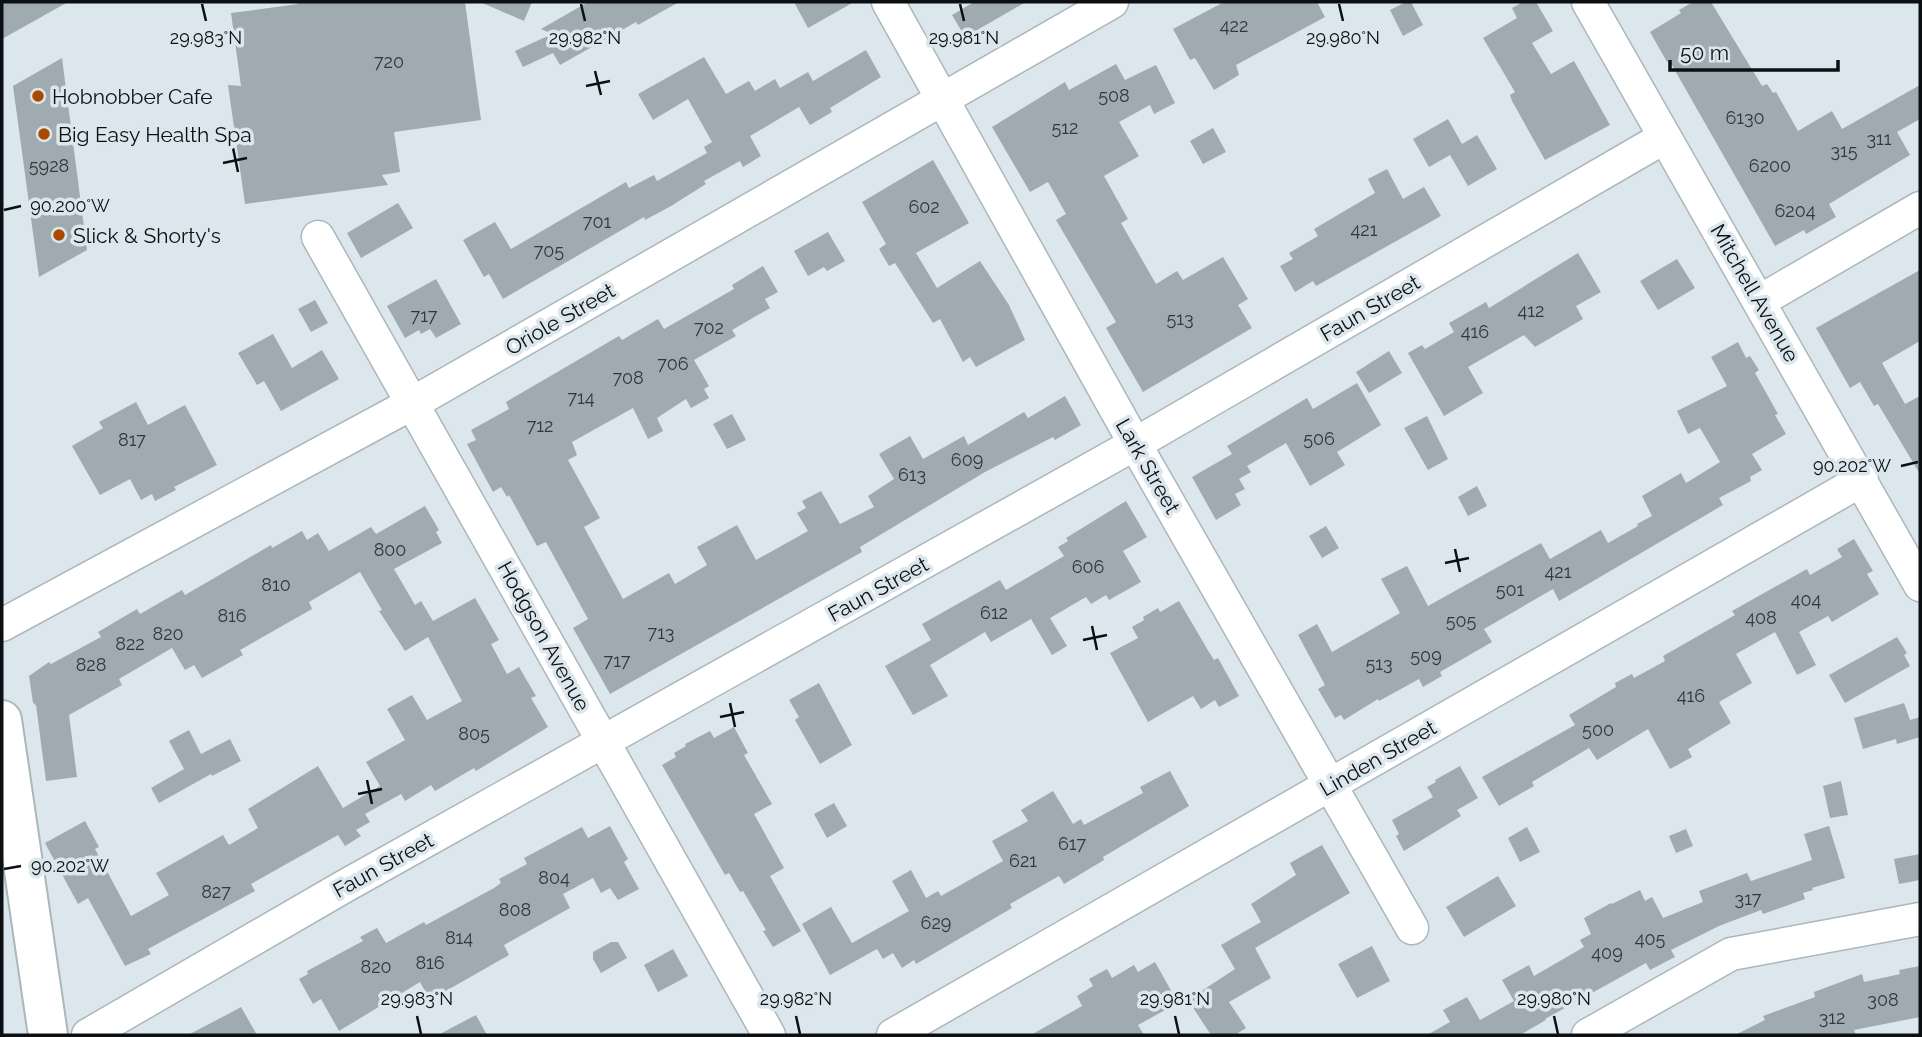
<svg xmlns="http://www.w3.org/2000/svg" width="1922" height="1037" font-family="Raleway,sans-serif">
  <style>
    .building { fill: #a0abb1 }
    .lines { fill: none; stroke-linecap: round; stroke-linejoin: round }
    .minor-casing { stroke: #acb7bc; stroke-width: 35 }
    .major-casing { stroke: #acb7bc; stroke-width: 42 }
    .minor { stroke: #fff; stroke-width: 32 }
    .major { stroke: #fff; stroke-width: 38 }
    .ticks { fill: none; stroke: #0c1012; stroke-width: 2.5 }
    .poi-dot { fill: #aa4a00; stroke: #dbe7ec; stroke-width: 2.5 }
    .labels { text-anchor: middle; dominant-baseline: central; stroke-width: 7; stroke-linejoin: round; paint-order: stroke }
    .number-label { font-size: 18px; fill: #31373a }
    .poi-label { font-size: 21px; fill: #0c1012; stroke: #dbe7ec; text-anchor: start }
    .street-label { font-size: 21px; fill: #0c1012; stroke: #dbe7ec }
    .ticks-label { font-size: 18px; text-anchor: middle; fill: #0c1012; stroke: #dbe7ec; stroke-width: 7; stroke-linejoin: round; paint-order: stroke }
  </style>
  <rect width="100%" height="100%" fill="#dbe7ec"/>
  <!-- building -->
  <path class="building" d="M2 2H68L2 39Z
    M297 2H465L481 120 394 132 400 172 382 175 388 185 245 204 228 85 241 86 231 13 298 4Z
    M480 2H532L524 21Z
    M588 2H679L638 25 636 22 560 65 553 53 523 67 515 51 552 34 541 29Z
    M794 2H854L808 28Z
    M974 2H1026L965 37 952 15Z
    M1224 2H1317L1325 17 1236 65 1239 75 1214 90 1195 58 1190 60 1173 29Z
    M1406 2H1411L1423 25 1403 36 1390 10Z
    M1523 2H1536L1553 31 1532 43 1551 74 1574 61 1610 125 1545 160 1512 101 1510 95 1515 92 1483 38 1517 18 1512 8Z
    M1693 2H1711L1762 86 1767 84 1773 93 1776 92 1798 131 1832 111 1842 129 1920 85V119L1897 132 1910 155 1829 204 1836 217 1806 234 1804 230 1775 246 1669 60 1667 62 1650 32 1681 13 1679 10Z
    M866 50 881 77 830 108 832 112 810 125 799 107 750 136 761 156 743 167 740 161 704 181 706 184 671 206 645 220 644 217 503 299 489 274 484 277 463 240 495 222 511 249 626 182 629 188 654 175 657 181 707 153 704 147 712 142 688 99 653 120 638 94 704 57 726 94 749 81 755 91 775 79 780 88 808 72 813 81Z
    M62 58 87 250 39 277 13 86Z
    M1116 64 1125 80 1156 65 1175 103 1154 114 1150 105 1119 122 1139 156 1104 176 1128 219 1121 223 1156 284 1177 271 1183 280 1223 257 1248 299 1238 305 1252 328 1143 392 1106 328 1116 322 1056 220 1066 214 1048 182 1030 192 992 127 1065 82 1069 90Z
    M1448 119 1462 144 1477 135 1497 169 1468 186 1450 155 1429 167 1413 139Z
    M1213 128 1226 152 1203 164 1190 141Z
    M933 160 969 223 916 253 937 288 980 261 1009 305 1025 340 976 367 970 357 963 362 940 319 933 323 895 263 889 266 879 249 886 244 862 202Z
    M1387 169 1403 199 1424 187 1441 216 1316 286 1313 281 1295 292 1280 266 1293 259 1289 253 1318 236 1314 229 1375 193 1368 179Z
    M398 203 413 228 361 258 347 233Z
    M828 232 845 261 827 271 824 267 808 276 794 251Z
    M1578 253 1601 292 1576 306 1583 319 1535 347 1524 335 1468 367 1483 393 1444 416 1408 353 1422 345 1425 349 1454 332 1449 323 1486 302 1489 308Z
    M1677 259 1695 288 1658 310 1640 281Z
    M763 266 778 292 765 299 770 308 732 330 736 336 694 360 709 386 704 389 709 398 691 408 686 399 657 418 663 431 648 439 633 408 572 442 577 455 568 460 600 518 584 527 623 599 669 573 675 584 707 565 697 547 737 525 756 560 808 531 797 513 806 508 802 501 821 491 840 524 874 507 868 496 894 479 879 454 910 436 923 459 964 436 968 445 1024 412 1028 418 1065 396 1081 425 1055 440 1053 437 985 472 860 547 862 552 610 694 573 628 588 619 546 542 537 546 509 495 507 497 501 487 493 492 467 444 476 440 471 430 509 409 506 402 619 336 622 340 658 319 664 329 734 289 732 285Z
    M1920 270V341L1882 363 1905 404 1920 396V474L1878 404 1874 406 1860 382 1850 388 1816 328Z
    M436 279 461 324 436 338 430 329 421 334 419 330 405 338 387 306Z
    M315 300 328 323 311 332 298 309Z
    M273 334 292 368 322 350 339 379 281 411 264 381 257 385 238 353Z
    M1738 342 1746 358 1750 356 1759 370 1755 373 1778 414 1775 415 1786 434 1752 454 1762 470 1750 477 1751 481 1719 498 1723 505 1559 601 1553 589 1484 629 1492 642 1440 672 1442 676 1423 687 1419 679 1379 701 1378 699 1344 720 1341 715 1335 718 1318 689 1325 685 1298 635 1317 624 1332 652 1400 613 1381 579 1407 566 1428 606 1541 543 1550 559 1601 530 1608 543 1638 526 1637 524 1652 516 1642 496 1681 473 1686 483 1720 462 1700 428 1688 434 1677 411 1727 386 1711 357Z
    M1389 351 1402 373 1369 393 1356 372Z
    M1357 383 1381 425 1337 452 1345 465 1310 486 1286 443 1247 466 1251 472 1239 479 1245 489 1235 494 1241 505 1216 520 1192 477 1232 454 1227 446 1307 398 1313 409Z
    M136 402 148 425 185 405 217 465 174 487 176 490 155 501 152 494 141 500 130 479 100 495 72 446 103 428 99 422Z
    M732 414 746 440 727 449 713 424Z
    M1427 416 1448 459 1428 470 1404 428Z
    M1477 486 1487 506 1468 516 1458 497Z
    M1126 501 1147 537 1123 551 1141 582 1109 600 1106 595 1091 604 1086 597 1050 618 1067 646 1052 655 1031 619 991 642 985 632 930 665 948 696 913 715 885 666 931 640 922 624 1000 580 1006 590 1064 556 1058 547 1068 541 1066 538Z
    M425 506 439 530 436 532 442 543 394 569 415 605 421 601 433 621 475 598 499 640 491 644 507 674 519 667 536 696 531 698 548 727 476 771 474 768 435 791 431 785 405 801 401 794 365 814 370 822 356 830 361 836 345 846 338 835 251 884 255 891 148 949 151 954 125 966 88 898 78 904 45 843 85 821 99 847 95 849 131 916 169 895 156 873 223 835 229 845 258 828 248 809 318 766 343 808 380 786 366 762 405 740 387 709 412 695 427 720 462 701 428 637 405 651 379 611 382 610 360 572 309 602 312 609 240 650 243 655 202 678 194 665 185 670 172 648 119 679 122 685 69 715 77 777 46 781 36 705 33 703 29 676 49 662 51 664 101 637 98 632 137 609 140 614 182 590 185 595 271 545 272 548 302 531 307 540 318 533 329 551 371 527 376 534Z
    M1326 526 1339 548 1322 558 1309 536Z
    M1854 539 1873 571 1867 574 1879 594 1832 622 1828 616 1799 632 1816 665 1797 675 1775 632 1736 654 1752 683 1719 702 1731 723 1688 749 1692 757 1670 769 1648 729 1597 760 1589 748 1532 782 1534 786 1499 806 1482 777 1575 725 1569 715 1616 687 1615 683 1632 674 1634 678 1665 661 1663 656 1735 615 1732 611 1807 569 1810 575 1842 557 1837 549Z
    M1179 601 1209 652 1214 660 1218 658 1239 696 1219 707 1215 700 1201 709 1193 696 1148 722 1110 653 1138 638 1132 627 1144 620 1143 617 1158 608 1160 612Z
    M1897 637 1907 653 1904 655 1910 666 1845 703 1829 675Z
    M819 683 852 745 820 764 795 720 799 717 789 700Z
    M1904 703 1910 720 1920 717V737L1897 744 1896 739 1863 749 1854 718Z
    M734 727 748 753 744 755 772 804 754 814 784 868 770 876 801 931 773 947 763 931 766 930 743 891 740 892 729 873 725 875 662 765 676 757 674 753 686 746 685 744 710 731 714 738Z
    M189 730 201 754 230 739 241 761 212 776 211 774 159 803 151 788 184 769 169 741Z
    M1460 766 1478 798 1457 810 1461 816 1404 851 1396 836 1399 834 1392 820 1433 797 1427 787 1436 782 1435 780Z
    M1170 771 1189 806 1103 857 1104 860 1064 884 1059 876 1010 904 1012 908 916 964 914 960 902 968 893 953 883 959 877 949 830 975 802 924 831 907 852 943 909 911 892 881 911 870 926 898 938 891 941 896 1003 861 992 841 1028 821 1021 810 1053 791 1073 824 1081 819 1084 825 1143 793 1140 787Z
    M1841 781 1848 815 1830 818 1823 786Z
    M834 803 847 826 827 838 814 814Z
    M610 826 628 859 624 862 639 889 618 900 610 888 601 893 593 878 563 894 570 908 504 945 509 955 430 1000 420 982 339 1031 321 999 313 1004 299 979 308 974 307 971 363 941 360 937 377 928 386 943 424 922 426 925 494 888 501 883 499 879 527 864 524 858 582 827 588 838Z
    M1829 826 1845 878 1812 888 1813 890 1803 893 1805 899 1763 914 1761 910 1719 926 1671 950 1675 957 1650 970 1646 963 1545 1019 1546 1020 1520 1035H1427L1450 1022 1443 1010 1467 997 1480 1020 1514 1001 1502 980 1529 965 1534 976 1584 947 1580 940 1591 934 1584 918 1611 903 1612 904 1640 890 1645 901 1652 897 1663 918 1703 902 1699 891 1747 873 1751 881 1812 860 1804 834Z
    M1527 827 1540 852 1520 862 1508 838Z
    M1686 829 1693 846 1676 853 1669 836Z
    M1322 845 1350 893 1255 948 1271 978 1229 1002 1246 1028 1235 1035H1211L1188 1000 1235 969 1221 945 1261 922 1251 904 1296 875 1290 863Z
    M1920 854V880L1899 884 1894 859Z
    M1498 876 1516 906 1464 937 1446 907Z
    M611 942H618L627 958 601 973 593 959V952Z
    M1372 946 1390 981 1357 998 1338 964Z
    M673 949 688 976 658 992 644 965Z
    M1155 962 1178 1003 1138 1025 1144 1035H1031L1082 1006 1077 996 1093 986 1089 979 1107 969 1112 978 1134 965 1138 972Z
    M1920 966V1017L1854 1030 1856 1035H1735L1765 1020 1763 1016 1815 997 1814 992 1862 974 1864 982 1900 974 1899 970Z
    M241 1007 257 1035H188L232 1012Z
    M476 1015 487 1035H438Z"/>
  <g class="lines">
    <!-- minor casing -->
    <g class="minor-casing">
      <path id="minor" d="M888 2 1135 444 1412 928
        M1588 2 1920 585
        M318 237 769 1035
        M1760 301 1920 208
        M2 625 413 403 1112 2
        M88 1035 345 886 1135 444 1665 137
        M893 1035 1862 480
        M1588 1035 1731 954 1920 919"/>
    </g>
    <!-- major casing -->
    <g class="major-casing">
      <path id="major" d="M2 720 48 1035"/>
    </g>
    <!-- minor -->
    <use href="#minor" class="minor"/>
    <!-- major -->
    <use href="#major" class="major"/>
  </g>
  <!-- ticks -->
  <path class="ticks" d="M202 4 206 21M581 4 585 21M960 4 964 21M1339 4 1343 21M595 71 601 95M586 86 610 81M233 148 238 172M223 163 247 158M4 210 21 206M1901 466 1918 462M1455 549 1460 572M1445 563 1469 558M1092 626 1097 650M1083 640 1107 635M730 703 735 727M720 717 744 712M367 780 372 804M358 794 382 789M4 869 21 866M417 1016 421 1034M796 1016 800 1034M1175 1016 1179 1034M1554 1016 1558 1034"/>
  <!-- markers -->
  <g class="poi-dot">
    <circle cx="38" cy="96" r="7"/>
    <circle cx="44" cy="134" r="7"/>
    <circle cx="59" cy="235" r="7"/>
  </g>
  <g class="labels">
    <!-- number labels -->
    <g class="number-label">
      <text x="1234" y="25">422</text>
      <text x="389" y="61">720</text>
      <text x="1114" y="95">508</text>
      <text x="1745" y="117">6130</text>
      <text x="1065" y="127">512</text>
      <text x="1879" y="138">311</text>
      <text x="1844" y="150">315</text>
      <text x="49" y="165">5928</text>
      <text x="1770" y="165">6200</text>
      <text x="924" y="206">602</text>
      <text x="1795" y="210">6204</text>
      <text x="597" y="221">701</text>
      <text x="1364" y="229">421</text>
      <text x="549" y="250">705</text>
      <text x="1531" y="310">412</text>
      <text x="424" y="315">717</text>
      <text x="1180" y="318">513</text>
      <text x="709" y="327">702</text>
      <text x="1475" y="331">416</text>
      <text x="673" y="363">706</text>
      <text x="628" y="377">708</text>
      <text x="581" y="397">714</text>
      <text x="540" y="425">712</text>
      <text x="1319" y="438">506</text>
      <text x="132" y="439">817</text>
      <text x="967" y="459">609</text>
      <text x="912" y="474">613</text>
      <text x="390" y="549">800</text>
      <text x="1088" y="566">606</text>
      <text x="1558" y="571">421</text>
      <text x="276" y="584">810</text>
      <text x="1510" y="589">501</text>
      <text x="1806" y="599">404</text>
      <text x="994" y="612">612</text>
      <text x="232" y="615">816</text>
      <text x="1761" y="617">408</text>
      <text x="1461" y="620">505</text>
      <text x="661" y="632">713</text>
      <text x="168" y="633">820</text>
      <text x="130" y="643">822</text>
      <text x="1426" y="655">509</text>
      <text x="617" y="660">717</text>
      <text x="1379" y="663">513</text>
      <text x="91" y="664">828</text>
      <text x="1691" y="695">416</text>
      <text x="1598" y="729">500</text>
      <text x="474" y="733">805</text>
      <text x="1072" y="843">617</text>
      <text x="1023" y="860">621</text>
      <text x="554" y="877">804</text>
      <text x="216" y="891">827</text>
      <text x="1748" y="898">317</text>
      <text x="515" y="909">808</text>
      <text x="936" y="922">629</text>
      <text x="459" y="937">814</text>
      <text x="1650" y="938">405</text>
      <text x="1607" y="952">409</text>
      <text x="430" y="962">816</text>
      <text x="376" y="966">820</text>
      <text x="1883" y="999">308</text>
      <text x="1832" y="1017">312</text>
    </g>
    <!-- poi labels -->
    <g class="poi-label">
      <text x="52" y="96">Hobnobber Cafe</text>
      <text x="58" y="134">Big Easy Health Spa</text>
      <text x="73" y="235">Slick &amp; Shorty's</text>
    </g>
    <!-- street labels -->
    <g class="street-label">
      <text transform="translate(1755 293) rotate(60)">Mitchell Avenue</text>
      <text transform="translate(1370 308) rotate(-30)">Faun Street</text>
      <text transform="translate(560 319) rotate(-30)">Oriole Street</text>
      <text transform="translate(1148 466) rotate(60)">Lark Street</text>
      <text transform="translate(878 589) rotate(-29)">Faun Street</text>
      <text transform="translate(544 636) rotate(61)">Hodgson Avenue</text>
      <text transform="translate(1378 758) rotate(-30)">Linden Street</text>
      <text transform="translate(383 865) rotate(-29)">Faun Street</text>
    </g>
  </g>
  <g class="ticks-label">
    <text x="206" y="44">29.983°N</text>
    <text x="585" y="44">29.982°N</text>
    <text x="964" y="44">29.981°N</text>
    <text x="1343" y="44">29.980°N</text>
    <text x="70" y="212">90.200°W</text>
    <text x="1852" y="472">90.202°W</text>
    <text x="70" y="872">90.202°W</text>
    <text x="417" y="1005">29.983°N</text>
    <text x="796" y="1005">29.982°N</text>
    <text x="1175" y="1005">29.981°N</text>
    <text x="1554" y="1005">29.980°N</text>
  </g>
  <!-- border -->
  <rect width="1922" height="1037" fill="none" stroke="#0c1012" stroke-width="7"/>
  <!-- scale -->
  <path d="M1670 60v10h168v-10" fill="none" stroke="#0c1012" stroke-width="3.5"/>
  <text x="1680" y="60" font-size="21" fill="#0c1012" stroke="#dbe7ec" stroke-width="5" paint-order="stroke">50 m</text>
</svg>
